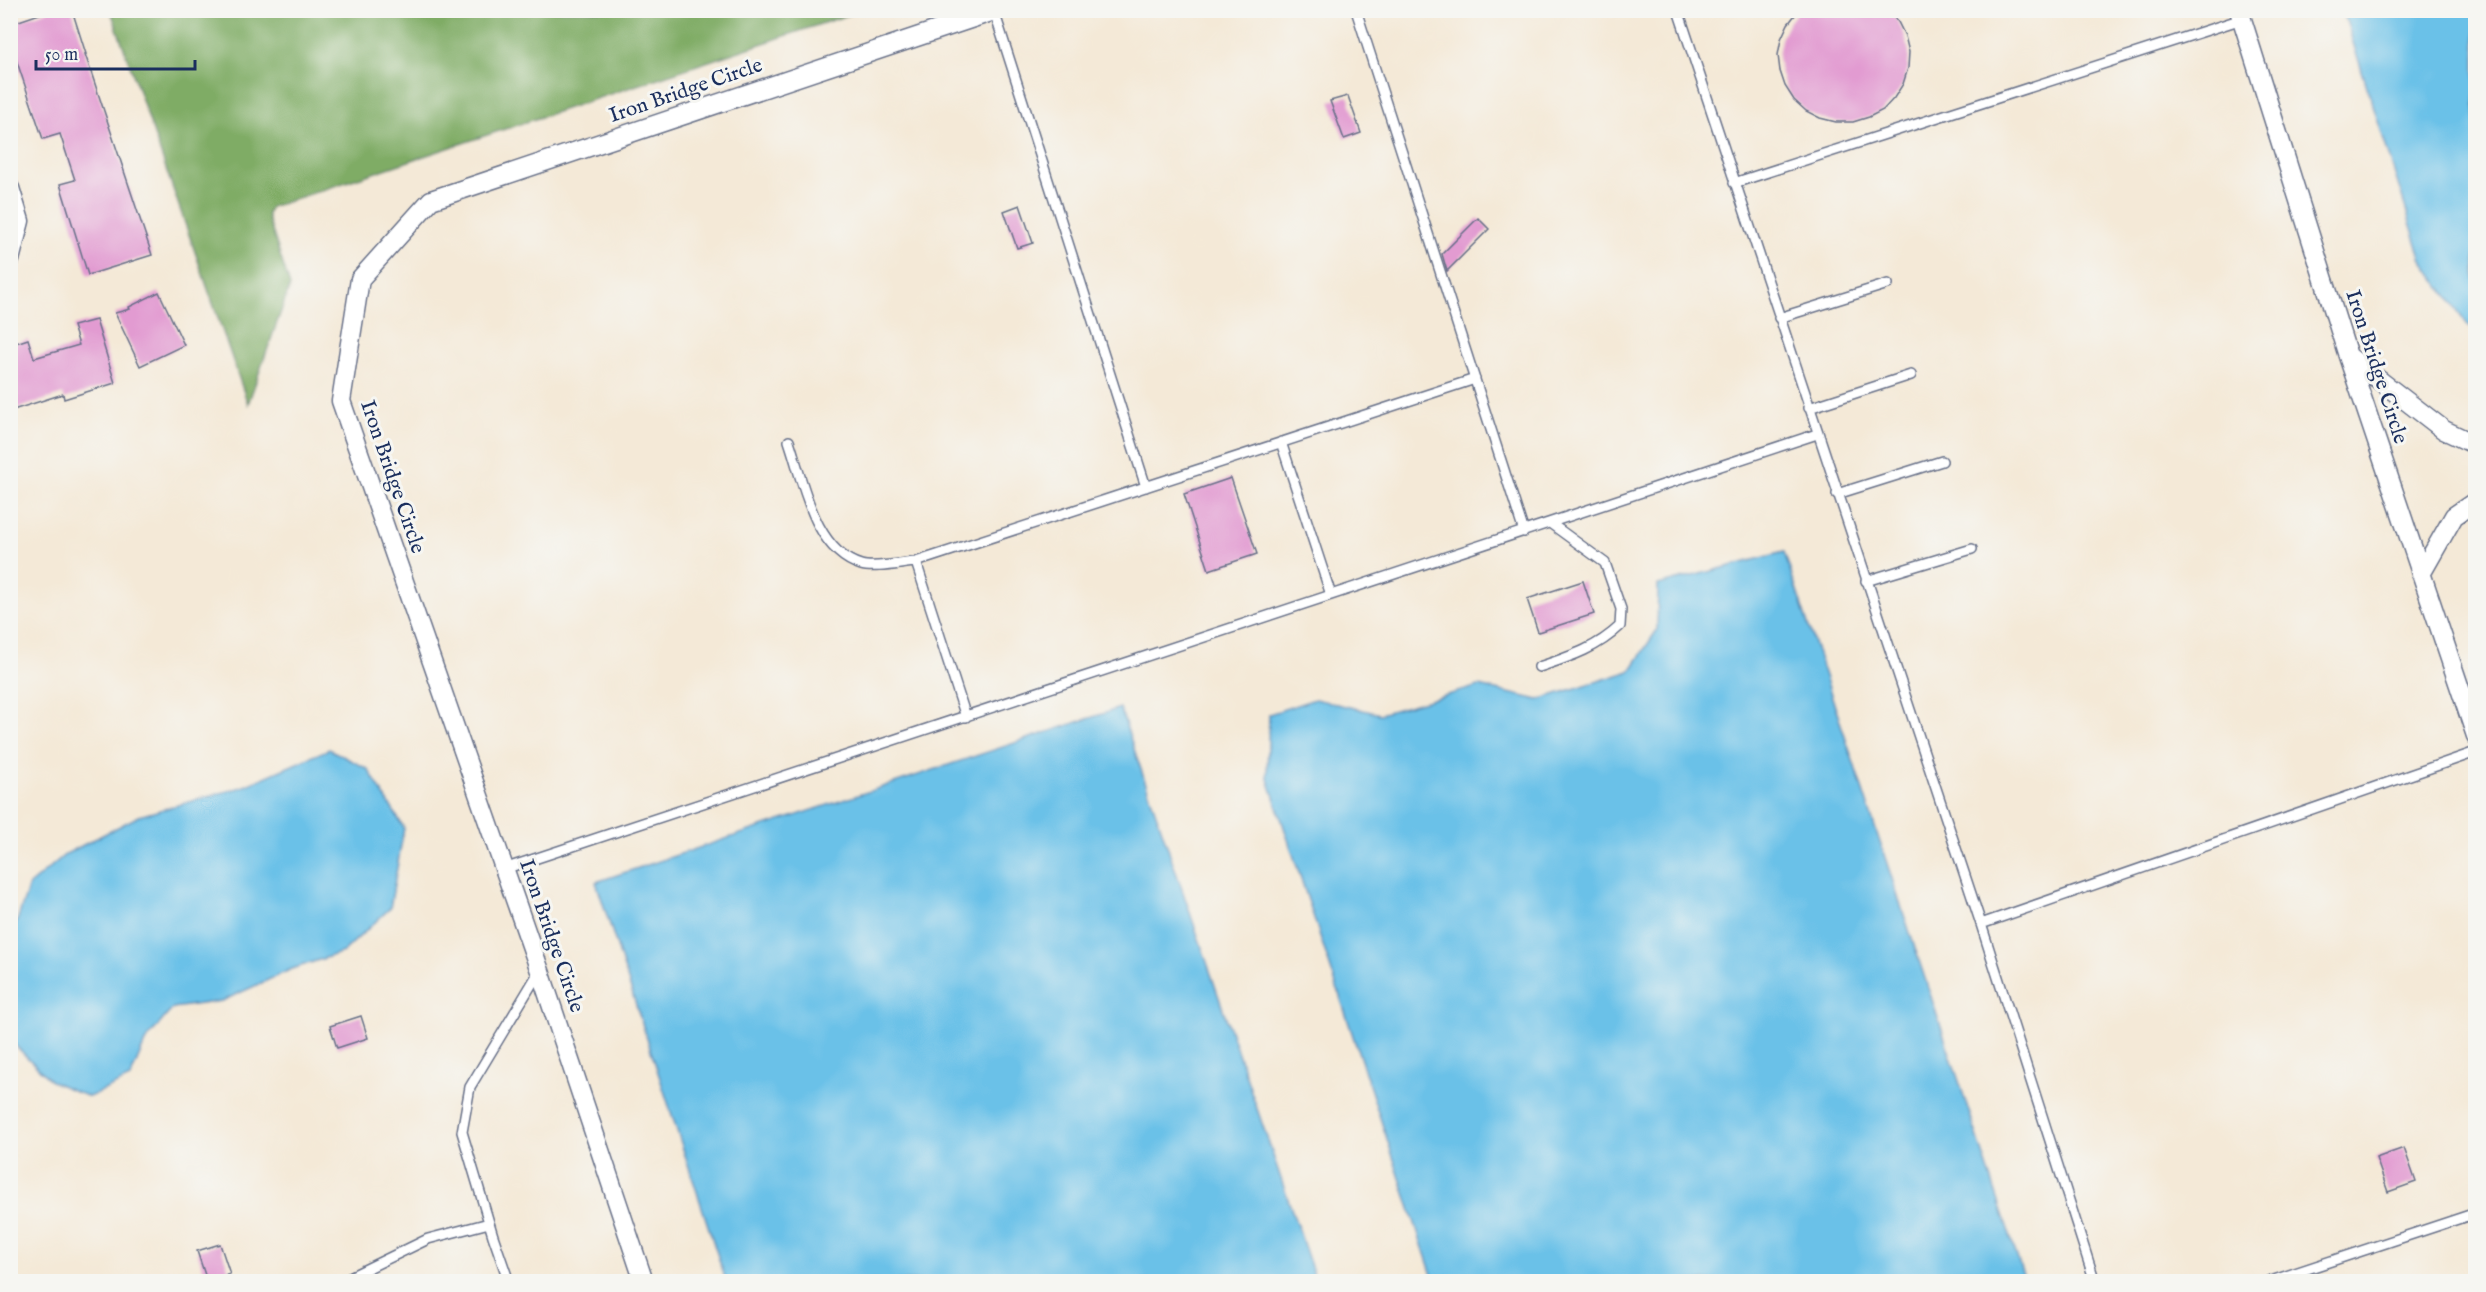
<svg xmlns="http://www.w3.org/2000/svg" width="2486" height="1292" font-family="'IM FELL English',serif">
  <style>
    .forest { fill: #7fac65; stroke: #4d6e62; stroke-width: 1.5 }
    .water { fill: #6bc1e8; stroke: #4378a3; stroke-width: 1.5 }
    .building { fill: #e29bd1 }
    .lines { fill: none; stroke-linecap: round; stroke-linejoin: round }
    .lane-casing { stroke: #677088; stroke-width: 12 }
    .street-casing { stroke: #677088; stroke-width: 21 }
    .lane { stroke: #fff; stroke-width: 9 }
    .street { stroke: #fff; stroke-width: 18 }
    .labels { text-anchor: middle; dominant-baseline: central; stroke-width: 6; stroke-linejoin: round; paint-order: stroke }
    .street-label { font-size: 21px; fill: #1b2f5e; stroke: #f6f6f2 }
  </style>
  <rect width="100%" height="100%" fill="#f6f6f2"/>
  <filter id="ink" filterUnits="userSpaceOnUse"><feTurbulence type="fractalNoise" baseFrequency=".0167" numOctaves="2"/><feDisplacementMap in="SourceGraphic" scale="12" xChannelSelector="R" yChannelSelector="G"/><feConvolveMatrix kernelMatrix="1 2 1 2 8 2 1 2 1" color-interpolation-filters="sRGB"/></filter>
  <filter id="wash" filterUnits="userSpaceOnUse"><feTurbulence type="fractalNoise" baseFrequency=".008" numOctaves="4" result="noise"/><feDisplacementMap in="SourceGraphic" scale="24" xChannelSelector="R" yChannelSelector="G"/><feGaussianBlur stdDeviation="1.35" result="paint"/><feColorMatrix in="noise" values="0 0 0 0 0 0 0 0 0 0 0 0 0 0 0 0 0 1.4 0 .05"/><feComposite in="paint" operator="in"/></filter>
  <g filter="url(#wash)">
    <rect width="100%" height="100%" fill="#f4e9d7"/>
    <!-- forest -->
    <path class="forest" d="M111 11V10L860 11 271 207 268 212V218L290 286 248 404Z"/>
    <!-- water -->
    <path class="water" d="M2343 11H2475V330L2467 324 2422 260Z
      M1784 552 2025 1281H1434L1267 776 1269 714 1315 699 1380 714 1479 686 1538 700 1630 671 1657 630 1658 585Z
      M1120 708 1316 1281H726L596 882Z
      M329 749 368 769 404 828 390 908 343 952 292 969 222 1001 173 1008 146 1040 130 1078 89 1097 51 1081 15 1045 11 1034V939L29 885 66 854 139 816 242 787Z"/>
    <g id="blocks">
      <!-- building -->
      <path class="building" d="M51 10H72L86 54H85L152 255 88 275 60 184 75 180 60 134 43 139 10 41V24Z
        M1799 10H1889L1898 22 1905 36 1909 52 1908 68 1903 84 1894 98 1883 110 1869 117 1853 122H1836L1820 118 1806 111 1794 100 1785 86 1780 71 1778 55 1781 39 1788 24Z
        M1348 96 1361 133 1344 139 1330 101Z
        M1020 205 1033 243 1017 248 1004 211Z
        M1478 218 1489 229 1447 271 1442 254Z
        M159 292 184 345 140 366 115 313 130 309 129 307Z
        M96 320 115 383 64 399 63 394 10 411V345L28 339 34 358 79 345 73 326Z
        M1231 478 1257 554 1209 570 1184 494Z
        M1583 581 1594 614 1538 632 1527 599Z
        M361 1016 368 1038 337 1048 330 1026Z
        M2404 1148 2416 1182 2388 1192 2376 1158Z
        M220 1244 230 1274 207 1281 197 1251Z"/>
    </g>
  </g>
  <g filter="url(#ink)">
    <use href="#blocks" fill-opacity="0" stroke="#677088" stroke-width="1.5"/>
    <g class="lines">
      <!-- lane casing -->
      <g class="lane-casing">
        <path id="lane" d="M1356 10 1524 532
          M1678 10 1981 924 2095 1282
          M994 11 1146 487
          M1734 183 2242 19
          M1779 318 1888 284
          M1809 408 1911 375
          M789 441C803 481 814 551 861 565 874 569 902 563 916 562L1475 379
          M1281 442 1331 595
          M1837 494 1942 461
          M916 562 966 717
          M1866 581 1972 549
          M1539 667C1569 657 1596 649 1620 626L1621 609 1605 563 1550 523
          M504 869 1817 434
          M1981 924 2476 752
          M351 1282 352 1276 428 1239 489 1223
          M509 1282 493 1236 462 1132 470 1087 539 972
          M2268 1282 2476 1213"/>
      </g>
      <!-- street casing -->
      <g class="street-casing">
        <path id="street" d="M2239 10 2348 356 2476 736
          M10 188 20 221 10 260
          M2348 356 2444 430 2476 445
          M2421 574 2454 516 2476 501
          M644 1282 540 971 341 401 360 279 431 200 997 10"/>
      </g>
      <!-- lane -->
      <use href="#lane" class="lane"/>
      <!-- street -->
      <use href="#street" class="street"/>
    </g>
  </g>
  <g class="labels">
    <!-- street labels -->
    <g class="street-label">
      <text transform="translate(686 91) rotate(-19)">Iron Bridge Circle</text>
      <text transform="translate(2376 367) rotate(72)">Iron Bridge Circle</text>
      <text transform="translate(392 477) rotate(71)">Iron Bridge Circle</text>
      <text transform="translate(551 936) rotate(71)">Iron Bridge Circle</text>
    </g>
  </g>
  <!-- margin -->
  <rect width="2486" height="1292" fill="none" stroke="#f6f6f2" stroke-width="36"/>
  <!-- scale -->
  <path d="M36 60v9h159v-9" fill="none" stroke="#1b2f5e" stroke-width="3"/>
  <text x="45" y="60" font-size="18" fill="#1b2f5e" stroke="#f6f6f2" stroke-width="4.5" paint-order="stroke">50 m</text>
</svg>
